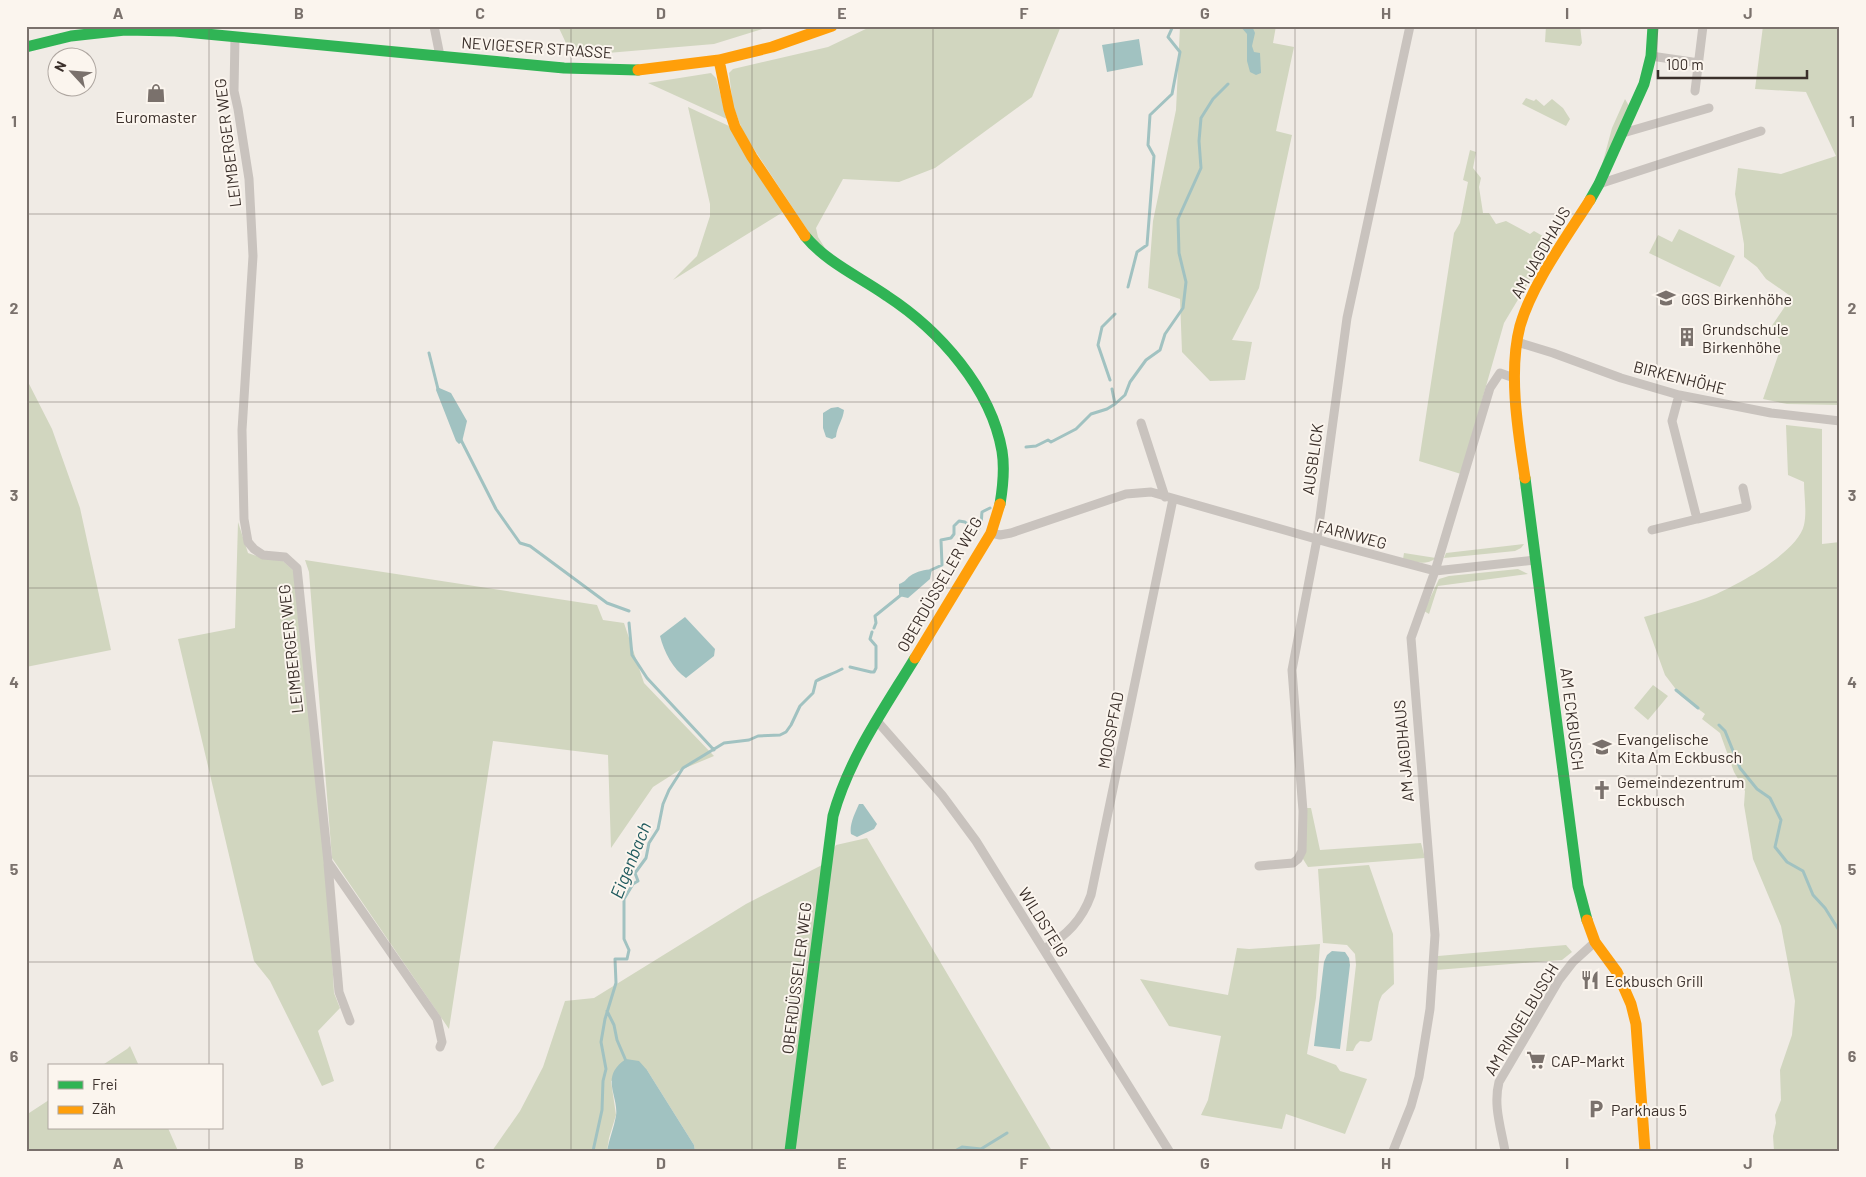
<svg xmlns="http://www.w3.org/2000/svg" width="1866" height="1177" font-family="Barlow,sans-serif">
  <style>
    .green { fill: #d1d6bf }
    .water { fill: #a1c2c1 }
    .lines { fill: none; stroke-linecap: round; stroke-linejoin: round }
    .stream { stroke: #a1c2c1; stroke-width: 3 }
    .street { stroke: #c9c3be; stroke-width: 9 }
    .fast { stroke: #30b455; stroke-width: 11 }
    .slow { stroke: #ff9f0a; stroke-width: 11 }
    .grid { fill: none; stroke: #7a716c; stroke-width: 1; stroke-opacity: 0.55 }
    .labels { text-anchor: middle; dominant-baseline: central; stroke-width: 4; stroke-linejoin: round; paint-order: stroke }
    .street-label { font-size: 16px; fill: #3b302b; stroke: #fbf5ee }
    .poi-label { font-size: 16px; fill: #3b302b; stroke: #fbf5ee; text-anchor: start }
    .water-label { font-size: 18px; font-style: italic; fill: #1f5a5e; stroke: #fbf5ee }
    .neatline { fill: none; stroke: #7a716c; stroke-width: 2 }
    .grid-label { font-size: 16px; text-anchor: middle; font-weight: bold; fill: #7a716c }
  </style>
  <rect width="100%" height="100%" fill="#f0ebe5"/>
  <!-- green -->
  <path class="green" d="M558 26H772L714 44 572 56Z
    M872 26H1061L1032 97 935 168 899 182 843 179 816 228 818 237 825 248 814 240 744 134 733 106 729 73 733 69 828 47Z
    M1180 26H1276L1273 43 1294 47 1276 131 1292 135 1259 288 1232 340 1252 342 1245 380 1210 381 1182 352 1180 299 1148 288 1153 221 1176 110Z
    M1546 26H1580L1582 43 1580 46 1545 42Z
    M1763 26H1840V405L1787 404 1763 399 1780 350V339L1769 330 1788 302 1789 295 1766 279 1757 267 1744 257V244L1735 194 1738 168 1781 174 1836 156 1806 92 1755 89Z
    M711 73 716 78 727 119 648 83Z
    M1526 98 1534 101 1536 99 1544 106 1552 99 1563 108 1570 119 1566 126 1522 104Z
    M1625 99 1629 106 1602 165 1612 128Z
    M688 107 729 126 783 212 673 280 697 256 710 216V204Z
    M1470 150 1476 152 1473 168 1481 178 1479 187 1483 213H1489L1496 224 1506 221 1530 234 1534 231 1548 239 1549 248 1504 323 1461 474 1419 461 1454 233 1460 223 1468 182 1463 180Z
    M1679 229 1735 256 1720 287 1649 253 1658 235 1672 242Z
    M26 378 52 429 80 508 111 650 26 667Z
    M1786 425 1822 429V544L1840 542V1151H1774L1773 1136 1776 1123 1775 1115 1781 1100 1780 1070 1792 1035 1795 1001 1781 926 1753 859 1744 805 1745 791 1734 772 1720 733 1702 719 1705 714 1681 696 1665 675 1644 617C1667 610 1692 604 1714 595 1739 584 1798 552 1804 525 1807 512 1804 495 1804 482L1788 475Z
    M238 522 248 553 265 559H281L297 574 328 884 334 993 340 1008 318 1031 334 1081 322 1086 270 981 254 961 178 639 235 628Z
    M1524 544 1521 548 1515 551 1444 558 1446 553Z
    M1404 553 1436 558C1426 566 1415 562 1403 559Z
    M305 560 597 605 603 620 624 623 644 683 714 756 678 771 653 787 611 848 608 755 493 741 449 1029 332 858 309 572Z
    M1518 569 1528 574 1438 586 1429 614 1424 611 1439 579 1449 576Z
    M1653 685 1668 696 1648 720 1634 708Z
    M1305 808H1311L1320 850 1421 843 1425 858 1308 867 1303 859Z
    M867 838 1052 1151H695L694 1145 647 1070 611 1081 616 1115 609 1138 607 1151H492L520 1111 543 1067 565 1001 594 998 746 904 822 865 836 845Z
    M1369 865 1393 934 1394 984 1382 995 1379 1002 1372 1040 1369 1042 1360 1041 1356 1045 1353 1051H1346L1356 965 1355 954 1347 945 1323 943 1318 869Z
    M1320 944 1316 998 1307 1054 1336 1065 1340 1071 1367 1079 1345 1134 1286 1114 1282 1129 1201 1115 1208 1100 1221 1036 1169 1026 1140 979 1228 995 1237 948 1249 949Z
    M1566 945 1572 952 1562 960 1436 970 1438 956Z
    M130 1046 139 1066H101L127 1049Z
    M49 1100V1128H168L178 1151H26V1115Z"/>
  <!-- water -->
  <path class="water" d="M1240 26H1252L1255 33 1252 46 1254 52 1260 53 1261 73 1256 75 1250 72 1247 61V34Z
    M1139 39 1143 65 1107 72 1102 45Z
    M437 387 451 393 467 421 462 442 459 444 456 441 436 390Z
    M838 407 844 410C843 420 837 426 836 437L832 439 826 437 823 428V413L831 408Z
    M932 569 930 579 908 598 899 596V584C905 582 906 579 910 576 917 571 925 570 932 569Z
    M685 617 715 649 714 656 686 678C673 669 664 652 660 636Z
    M859 804H863L877 824 874 829 857 837 851 834C849 825 855 813 859 804Z
    M1332 951 1345 952 1349 958 1350 965 1340 1049 1314 1046 1324 962 1327 955Z
    M626 1059 639 1061 647 1070 694 1145 695 1151H607C609 1139 614 1128 616 1116 619 1095 599 1077 626 1059Z"/>
  <g class="lines">
    <!-- stream -->
    <path class="stream" d="M1128 287 1137 252 1147 245 1154 156 1148 145 1150 115 1172 94 1180 52 1168 37 1173 26
      M429 353 438 389
      M1110 380 1098 345 1102 327 1115 314
      M1115 404 1125 395 1130 382 1146 360 1160 350 1165 334 1183 308 1186 282 1179 253 1178 219 1201 168 1199 141 1201 118 1213 99 1228 84
      M461 440 496 509 520 543 530 546 607 603 629 611
      M1026 447 1036 446 1048 440 1051 442 1076 429 1091 414 1107 409 1115 404 1112 389
      M931 570 942 565 941 540 951 538 954 534V526L959 521 965 522 975 531C983 527 981 519 982 512L990 508
      M629 623 632 655 647 678 714 750
      M874 628 876 623 875 616 901 595
      M850 667 871 672H874L876 668V646L870 639 872 632
      M1676 690 1698 708
      M1719 725 1725 731 1740 768 1757 789 1770 798 1781 820 1775 847 1787 862 1803 871 1813 895 1825 908 1840 932
      M607 1011 614 1025 617 1040 626 1061
      M593 1151 602 1110 603 1081 606 1069 601 1042 605 1019 616 983 615 959H627L629 950 624 939V899L633 884 638 881 635 873 646 858 649 843 658 829 663 804 669 790 683 768 724 743 749 740 758 736 780 735 786 732 791 725 800 706 813 693 816 681C825 676 833 674 842 669
      M955 1151 962 1147 981 1149 1007 1133"/>
    <!-- street -->
    <path class="street" d="M434 26 440 56
      M235 37 234 91 238 109 249 179 253 256 242 430 244 519 248 542 254 549 263 555 285 557 297 568 328 862 437 1019 442 1042 440 1047
      M1651 56 1699 63
      M1695 91 1703 26
      M1623 133 1709 108
      M1599 184 1761 131
      M1517 342 1553 353 1621 378 1679 395 1771 413 1840 421
      M1679 395 1672 421 1697 519 1747 507 1743 488
      M1141 423 1165 497
      M1652 530 1697 519
      M991 533 1000 535 1011 533 1126 494 1151 492 1330 543 1435 571 1535 560
      M877 721 942 795 976 841 1169 1151
      M328 864 339 992 350 1021
      M1259 866 1293 863 1298 859 1302 851 1303 811 1292 670 1317 539 1347 318 1410 26
      M1044 949C1067 935 1082 920 1091 895L1173 499
      M1393 1151 1411 1106 1419 1077 1430 1009 1435 935 1411 638 1435 571 1490 388 1500 373 1514 378
      M1505 1151C1501 1128 1493 1105 1499 1082L1559 980 1573 962 1595 942"/>
    <!-- fast -->
    <path class="fast" d="M26 47 71 36 125 30 175 31 564 68 638 70
      M1590 200 1599 184 1644 84 1651 56 1653 26
      M805 236C826 262 860 277 887 296 939 330 991 388 1002 451 1005 469 1003 486 1000 504
      M1525 478 1578 886 1587 920
      M790 1151 833 816C849 758 884 709 915 658"/>
    <!-- slow -->
    <path class="slow" d="M719 60 729 109 735 127 752 157 805 236
      M638 70 719 60 772 47 832 26
      M1525 478C1518 432 1508 372 1520 326 1532 284 1566 238 1590 200
      M915 658 991 533 1000 504
      M1587 920 1595 942 1617 972 1631 1004 1636 1024 1645 1151"/>
  </g>
  <!-- grid -->
  <path class="grid" d="M209 26V1066M390 26V1151M571 26V1151M752 26V1151M933 26V1151M1114 26V1151M1295 26V1151M1476 26V1151M1657 26V1151M26 214H1840M26 402H1840M26 588H1840M26 776H1840M26 962H1840M209 1128V1151"/>
  <!-- icons -->
  <defs>
    <g id="shop-bare" transform="scale(1.5)"><path d="M-5-2.5h2.3a2.7 3.5 0 0 1 5.4 0H5L5.5 6h-11ZM-1.5-2.5h3a1.5 2.3 0 0 0-3 0Z" fill="#7a716c" stroke="#fbf5ee" stroke-width="2.5" paint-order="stroke"/></g>
    <g id="school-bare" transform="scale(1.5)"><path d="M0-5L7-2L0 1L-7-2ZM-4 1L0 2.5L4 1V4Q0 6-4 4Z" fill="#7a716c" stroke="#fbf5ee" stroke-width="2.5" paint-order="stroke"/></g>
    <g id="building-bare" transform="scale(1.5)"><path d="M-4-6H4V6H1V3H-1V6H-4ZM-2.5-4.3h1.7v1.8h-1.7ZM.8-4.3h1.7v1.8H.8ZM-2.5-1h1.7V.8h-1.7ZM.8-1h1.7V.8H.8Z" fill="#7a716c" stroke="#fbf5ee" stroke-width="2.5" paint-order="stroke"/></g>
    <g id="church-bare" transform="scale(1.5)"><path d="M-1.2-6h2.4v3.5h3.3v2.4h-3.3V6h-2.4V-.1h-3.3v-2.4h3.3Z" fill="#7a716c" stroke="#fbf5ee" stroke-width="2.5" paint-order="stroke"/></g>
    <g id="restaurant-bare" transform="scale(1.5)"><path d="M-5-6h1v4h1v-4h1v4h1v-4h1v5L-1.5 .5V6h-2V.5L-5-1ZM5-6V6H3V1.5H1.5Q1.5-4 5-6Z" fill="#7a716c" stroke="#fbf5ee" stroke-width="2.5" paint-order="stroke"/></g>
    <g id="supermarket-bare" transform="scale(1.5)"><path d="M-6-5.5h2.5l.6 2H6L4.5 2H-2.5L-4.4-4H-6ZM-1.5 3.2a1.3 1.3 0 1 0 .1 0ZM3 3.2a1.3 1.3 0 1 0 .1 0Z" fill="#7a716c" stroke="#fbf5ee" stroke-width="2.5" paint-order="stroke"/></g>
    <g id="parking-bare" transform="scale(1.5)"><path d="M-3.5-5.5H1a3.5 3.5 0 0 1 0 7H-1V5.5H-3.5ZM-1-3.4V-.6H.8a1.4 1.4 0 0 0 0-2.8Z" fill="#7a716c" stroke="#fbf5ee" stroke-width="2.5" paint-order="stroke"/></g>
  </defs>
  <g fill-rule="evenodd">
    <use href="#shop-bare" x="156" y="93"/>
    <use href="#school-bare" x="1666" y="298"/>
    <use href="#building-bare" x="1687" y="337"/>
    <use href="#school-bare" x="1602" y="747"/>
    <use href="#church-bare" x="1602" y="790"/>
    <use href="#restaurant-bare" x="1590" y="980"/>
    <use href="#supermarket-bare" x="1536" y="1060"/>
    <use href="#parking-bare" x="1596" y="1109"/>
  </g>
  <g class="labels">
    <!-- street labels -->
    <g class="street-label">
      <text transform="translate(537 47) rotate(4)">NEVIGESER STRASSE</text>
      <text transform="translate(227 143) rotate(-97)">LEIMBERGER WEG</text>
      <text transform="translate(1540 252) rotate(-60)">AM JAGDHAUS</text>
      <text transform="translate(1680 377) rotate(14)">BIRKENHÖHE</text>
      <text transform="translate(1312 459) rotate(-82)">AUSBLICK</text>
      <text transform="translate(1352 534) rotate(15)">FARNWEG</text>
      <text transform="translate(939 584) rotate(-60)">OBERDÜSSELER WEG</text>
      <text transform="translate(290 649) rotate(-96)">LEIMBERGER WEG</text>
      <text transform="translate(1573 719) rotate(83)">AM ECKBUSCH</text>
      <text transform="translate(1110 730) rotate(-79)">MOOSPFAD</text>
      <text transform="translate(1403 751) rotate(-95)">AM JAGDHAUS</text>
      <text transform="translate(1044 922) rotate(58)">WILDSTEIG</text>
      <text transform="translate(796 978) rotate(-83)">OBERDÜSSELER WEG</text>
      <text transform="translate(1521 1019) rotate(-59)">AM RINGELBUSCH</text>
    </g>
    <!-- poi labels -->
    <g class="poi-label">
      <text x="156" y="116" text-anchor="middle">Euromaster</text>
      <text x="1681" y="298">GGS Birkenhöhe</text>
      <text x="1702" y="328">Grundschule<tspan x="1702" dy="18">Birkenhöhe</tspan></text>
      <text x="1617" y="738">Evangelische<tspan x="1617" dy="18">Kita Am Eckbusch</tspan></text>
      <text x="1617" y="781">Gemeindezentrum<tspan x="1617" dy="18">Eckbusch</tspan></text>
      <text x="1605" y="980">Eckbusch Grill</text>
      <text x="1551" y="1060">CAP-Markt</text>
      <text x="1611" y="1109">Parkhaus 5</text>
    </g>
    <!-- water labels -->
    <g class="water-label">
      <text transform="translate(630 860) rotate(-68)">Eigenbach</text>
    </g>
  </g>
  <!-- border -->
  <rect width="1866" height="1177" fill="none" stroke="#fbf5ee" stroke-width="55"/>
  <!-- legend -->
  <rect x="48" y="1064" width="175" height="65" fill="#fbf5ee" stroke="#aea6a0"/>
  <rect x="58" y="1081" width="25" height="8" fill="#30b455" stroke="#aea6a0"/>
  <text x="92" y="1090" font-size="15" fill="#3b302b">Frei</text>
  <rect x="58" y="1106" width="25" height="8" fill="#ff9f0a" stroke="#aea6a0"/>
  <text x="92" y="1114" font-size="15" fill="#3b302b">Zäh</text>
  <!-- north arrow -->
  <g transform="translate(72 72) rotate(296)"><circle r="24" fill="#fbf5ee" stroke="#aea6a0"/>
  <path d="M0-4L9 19L0 12L-9 19Z" fill="#7a716c"/>
  <text y="-8" font-size="14" font-weight="bold" text-anchor="middle" fill="#3b302b">N</text>
  </g>
  <!-- scale -->
  <path d="M1658 70v8h149v-8" fill="none" stroke="#3b302b" stroke-width="2.5"/>
  <text x="1666" y="70" font-size="15" fill="#3b302b" stroke="#fbf5ee" stroke-width="4" paint-order="stroke">100 m</text>
  <rect x="28" y="28" width="1810" height="1122" class="neatline"/>
  <g class="grid-label">
    <text x="118" y="19">A</text>
    <text x="299" y="19">B</text>
    <text x="480" y="19">C</text>
    <text x="661" y="19">D</text>
    <text x="842" y="19">E</text>
    <text x="1024" y="19">F</text>
    <text x="1205" y="19">G</text>
    <text x="1386" y="19">H</text>
    <text x="1567" y="19">I</text>
    <text x="1748" y="19">J</text>
    <text x="14" y="127">1</text>
    <text x="1852" y="127">1</text>
    <text x="14" y="314">2</text>
    <text x="1852" y="314">2</text>
    <text x="14" y="501">3</text>
    <text x="1852" y="501">3</text>
    <text x="14" y="688">4</text>
    <text x="1852" y="688">4</text>
    <text x="14" y="875">5</text>
    <text x="1852" y="875">5</text>
    <text x="14" y="1062">6</text>
    <text x="1852" y="1062">6</text>
    <text x="118" y="1169">A</text>
    <text x="299" y="1169">B</text>
    <text x="480" y="1169">C</text>
    <text x="661" y="1169">D</text>
    <text x="842" y="1169">E</text>
    <text x="1024" y="1169">F</text>
    <text x="1205" y="1169">G</text>
    <text x="1386" y="1169">H</text>
    <text x="1567" y="1169">I</text>
    <text x="1748" y="1169">J</text>
  </g>
</svg>
